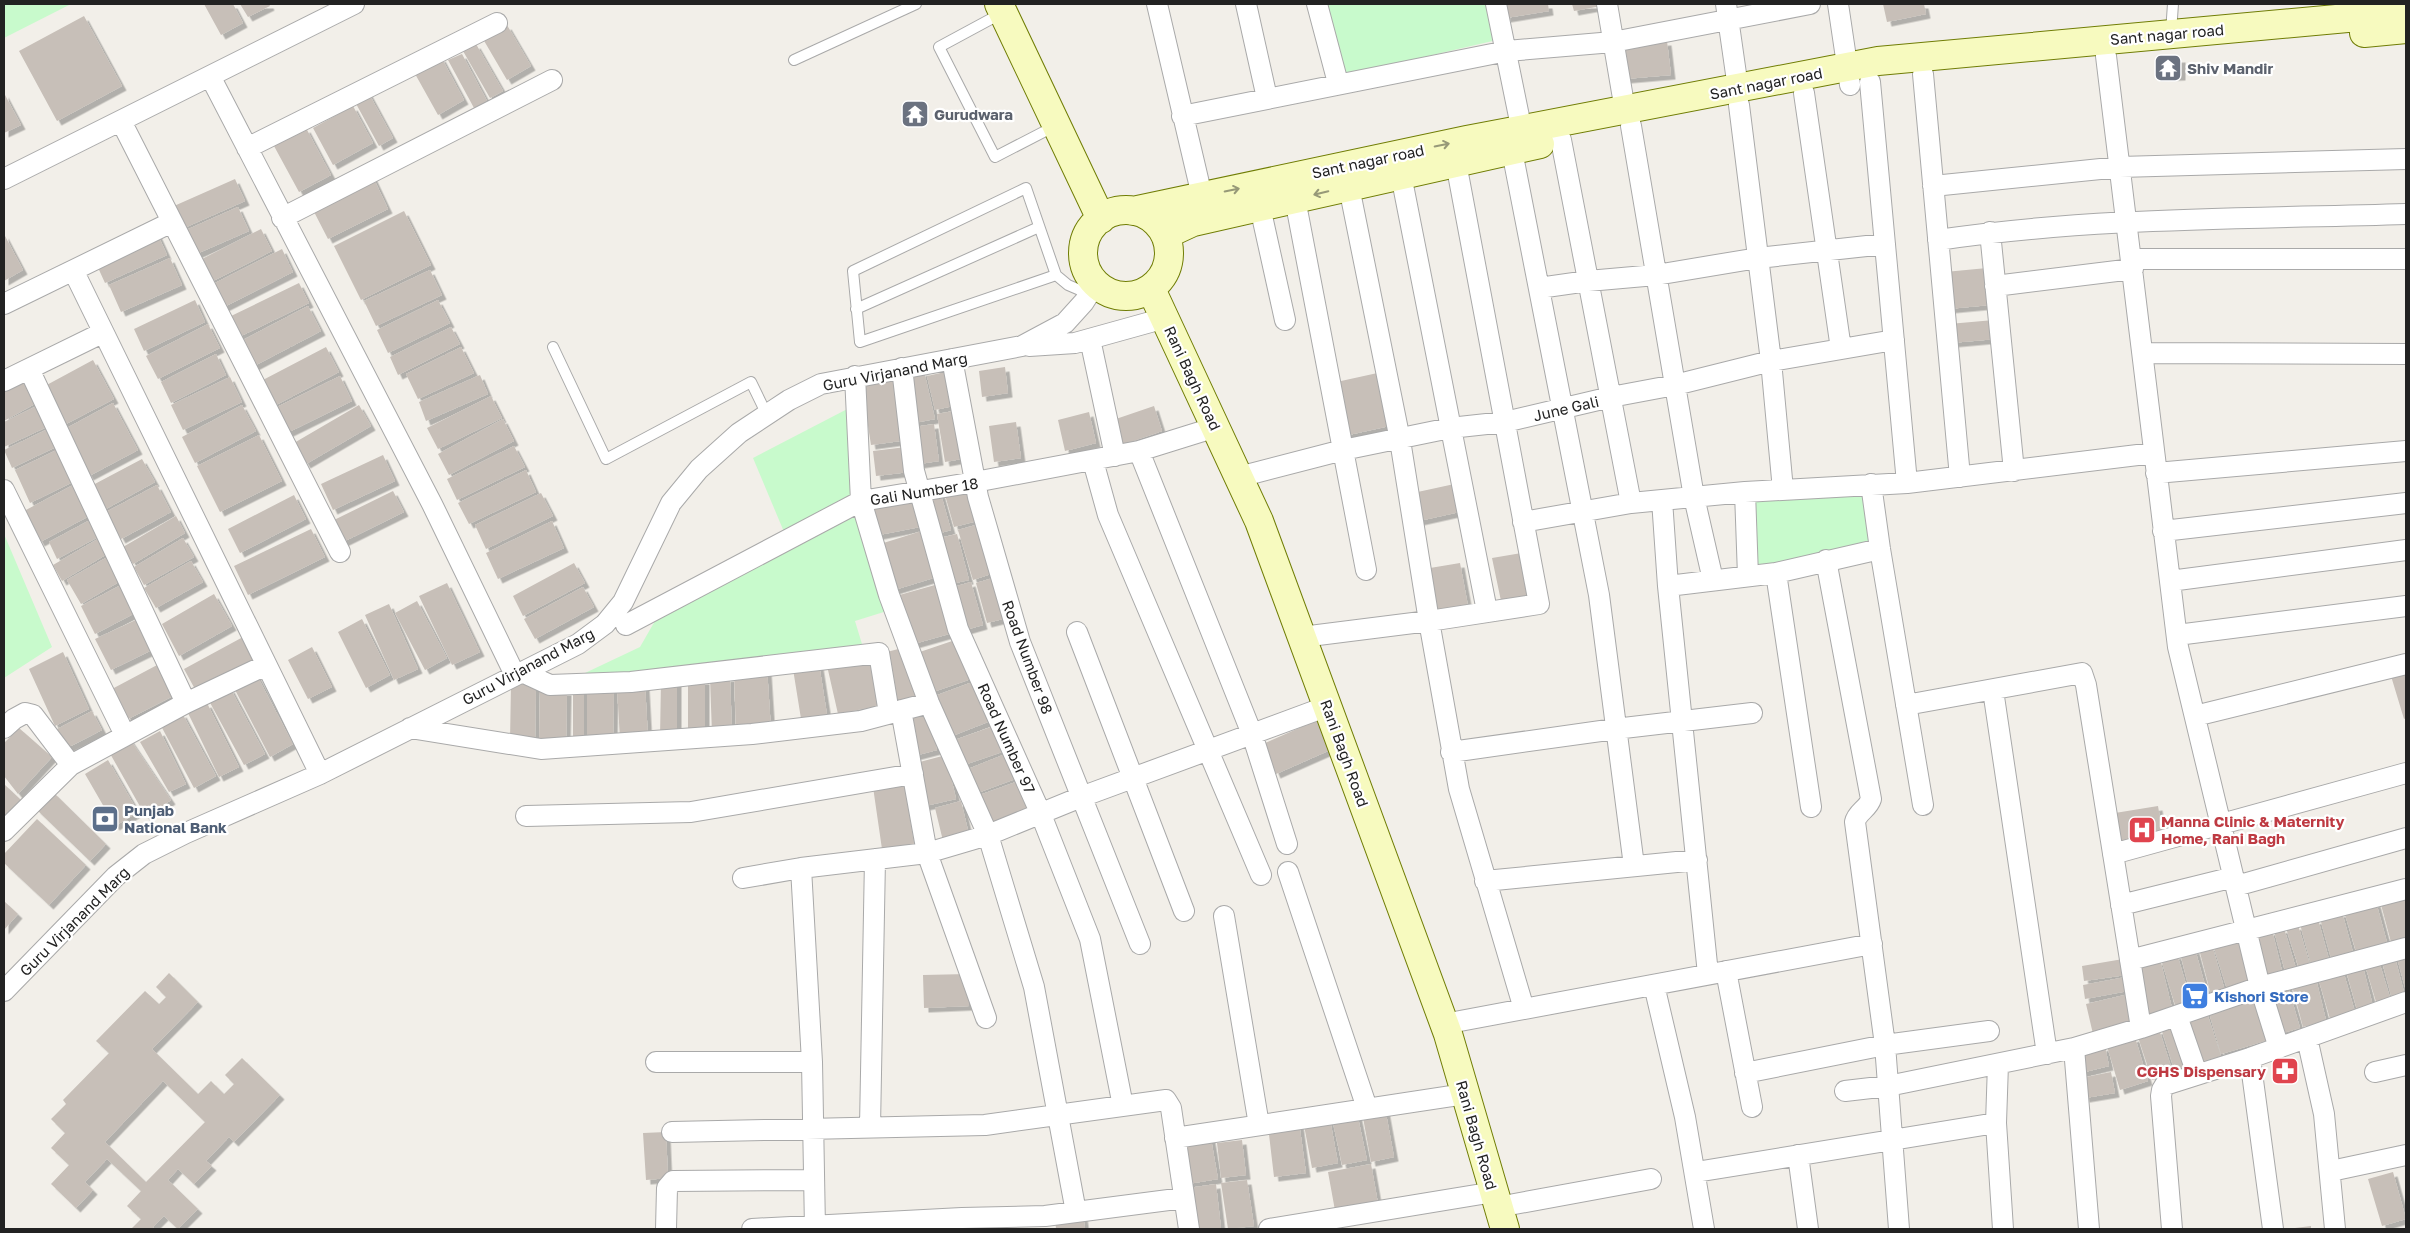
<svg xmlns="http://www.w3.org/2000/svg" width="2410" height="1233" font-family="'Golos Text',sans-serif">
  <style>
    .park { fill: #c8facc }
    .building { fill: #c7bfb8; fill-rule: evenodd; filter: url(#shadow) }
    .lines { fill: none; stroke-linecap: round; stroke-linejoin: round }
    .lane-casing { stroke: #a9a9a9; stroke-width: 12 }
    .street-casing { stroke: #a9a9a9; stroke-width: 22 }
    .secondary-casing { stroke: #707d05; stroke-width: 30 }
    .lane { stroke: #fff; stroke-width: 10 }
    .street { stroke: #fff; stroke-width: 20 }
    .secondary { stroke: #f7fabf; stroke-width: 28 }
    .oneway { stroke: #979978 }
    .labels { text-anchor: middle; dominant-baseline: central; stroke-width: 4.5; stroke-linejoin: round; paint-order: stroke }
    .street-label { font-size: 15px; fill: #222; stroke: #fff }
    .worship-label { font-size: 15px; font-weight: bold; fill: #5b616d; stroke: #fff; text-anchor: start }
    .service-label { font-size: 15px; font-weight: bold; fill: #4e5e75; stroke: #fff; text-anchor: start }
    .health-label { font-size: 15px; font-weight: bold; fill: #be3a42; stroke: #fff; text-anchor: start }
    .shop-label { font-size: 15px; font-weight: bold; fill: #366cbe; stroke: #fff; text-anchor: start }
  </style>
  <defs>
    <filter id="shadow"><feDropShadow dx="4.5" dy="4.5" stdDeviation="0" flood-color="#0004"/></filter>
  </defs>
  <rect width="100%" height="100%" fill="#f2efe9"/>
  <!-- park -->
  <path class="park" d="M4 4H71L4 38Z
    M1326 4H1489L1497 40 1342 76Z
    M855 405 887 611 855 621 865 654 566 682 640 647 667 600 787 539 753 458Z
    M1867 486 1874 547 1752 571 1750 495Z
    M4 534 52 647 4 678Z"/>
  <!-- building -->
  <path class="building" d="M204 4H233L243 23 221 35Z
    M240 4H269L270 6 248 17Z
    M1504 4H1548L1549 11 1506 18Z
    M1572 4H1607V5L1574 11Z
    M1883 4H1924L1926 14 1887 22Z
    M84 16 122 86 57 121 19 51Z
    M507 25 531 66 507 80 483 39Z
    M1667 41 1671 75 1625 79 1622 45Z
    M476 44 503 91 490 98 463 51Z
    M462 54 487 101 474 108 448 60Z
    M441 57 464 100 438 115 414 72Z
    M2181 58V76L2156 77 2155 59Z
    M368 92 393 138 379 146 354 100Z
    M4 93 21 125 4 133Z
    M353 106 373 143 333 165 313 128Z
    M306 128 331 175 299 192 274 146Z
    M372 175 388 209 328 239 311 206Z
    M235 179 245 201 184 228 174 206Z
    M238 207 249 231 194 255 184 231Z
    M404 211 431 265 361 300 334 246Z
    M261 229 272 251 209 283 198 261Z
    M157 233 167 255 105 283 95 261Z
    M4 234 23 270 4 281Z
    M282 249 293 272 224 307 213 284Z
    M170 258 182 285 121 312 109 285Z
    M1987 268 1990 305 1948 309 1945 272Z
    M430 270 442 295 376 326 364 301Z
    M299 283 309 303 239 337 229 317Z
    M195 300 205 322 144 351 134 329Z
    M438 300 450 323 388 353 377 330Z
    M308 306 321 331 254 366 241 341Z
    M1994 320 1996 339 1951 343 1949 324Z
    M208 324 220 348 158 379 146 356Z
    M451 327 460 344 398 375 390 357Z
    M326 347 339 372 274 406 261 381Z
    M461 347 474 373 418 399 406 374Z
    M216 354 226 375 171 403 161 382Z
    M93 360 114 399 64 425 43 387Z
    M1005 367 1008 393 982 397 979 371Z
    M924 371 935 419 914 423 903 376Z
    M945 372 953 406 935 410 927 376Z
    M1382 372 1394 425 1344 436 1332 383Z
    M26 373 40 401 4 421V385Z
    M480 375 488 394 426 421 419 402Z
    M898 375 908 440 871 445 861 381Z
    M340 376 352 401 287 433 275 408Z
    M230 377 242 402 183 430 171 405Z
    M491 396 502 418 438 449 427 428Z
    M113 403 138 450 89 476 65 429Z
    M41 404 51 425 4 447V422Z
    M242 405 256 431 195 463 182 437Z
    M359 405 371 426 306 464 294 443Z
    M1154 406 1162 431 1122 445 1113 420Z
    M959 410 967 458 945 462 937 414Z
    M1089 412 1096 443 1065 451 1058 420Z
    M503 419 514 441 449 475 438 454Z
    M1016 422 1021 458 994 462 989 426Z
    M934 424 939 461 919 464 914 427Z
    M48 429 56 447 12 468 4 450Z
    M259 435 282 481 220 512 197 466Z
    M514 446 525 467 457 500 447 479Z
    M906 447 909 472 876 476 873 451Z
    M61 448 77 480 30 503 15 470Z
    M383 455 395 481 333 510 321 484Z
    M142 459 155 482 104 510 91 486Z
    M526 470 536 492 469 524 458 503Z
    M77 483 93 514 40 542 24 511Z
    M1459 483 1464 511 1419 521 1413 493Z
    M157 485 171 512 121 539 106 512Z
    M972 487 981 520 954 527 945 495Z
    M393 491 404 512 341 543 330 522Z
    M940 491 951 530 937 534 925 495Z
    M541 493 553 516 486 549 475 525Z
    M294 495 306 519 240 553 228 529Z
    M914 497 925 526 874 536 867 506Z
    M176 516 185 533 133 564 123 547Z
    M92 519 100 536 57 559 49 542Z
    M552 521 564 548 498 579 486 553Z
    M983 523 997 572 973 580 958 530Z
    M311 529 325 557 248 595 234 566Z
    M925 530 940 576 891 591 877 545Z
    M957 534 969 580 947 585 935 539Z
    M183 538 194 557 144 585 134 567Z
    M98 539 107 554 62 581 53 565Z
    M1527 552 1535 594 1501 601 1492 558Z
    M111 555 124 579 81 604 67 580Z
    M191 561 203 582 156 608 144 588Z
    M574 563 585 583 523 616 513 596Z
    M1460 563 1468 606 1432 613 1424 569Z
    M1000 576 1011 617 987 623 976 583Z
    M971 582 983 625 962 631 950 588Z
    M447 583 480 652 452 665 419 596Z
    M942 583 956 632 910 645 896 596Z
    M123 584 137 612 95 634 81 606Z
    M583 587 594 607 535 639 524 619Z
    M214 594 232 626 179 656 162 624Z
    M417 601 447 658 425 670 395 613Z
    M389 604 418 669 394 680 365 615Z
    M140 618 156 648 111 670 95 639Z
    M362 619 390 675 366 688 338 632Z
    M243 637 255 658 196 691 184 669Z
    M961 638 974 678 927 694 914 654Z
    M312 647 332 687 308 699 288 660Z
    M906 647 921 702 893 709 883 653Z
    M63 652 89 709 55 726 29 669Z
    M871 661 881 705 838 714 828 670Z
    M159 664 175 695 128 719 112 689Z
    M819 664 828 721 802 725 793 669Z
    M767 668 771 730 736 732 734 672Z
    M2406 671V718L2404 719 2391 676Z
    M256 674 293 744 270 757 233 686Z
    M730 677 732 733 712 734 710 678Z
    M661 680 677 681V738H660Z
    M688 680H705V735H688Z
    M978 680 993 720 947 738 932 697Z
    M511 684H536L535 742 510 741Z
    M645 684 648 738 620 740 617 686Z
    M587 685 614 686 613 741 587 743Z
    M230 688 265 754 244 765 208 699Z
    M573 689H584V740L573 741Z
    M540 691H567L566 745H539Z
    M207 703 239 767 219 777 188 713Z
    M927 706 937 750 914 756 905 713Z
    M92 711 102 730 67 748 57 729Z
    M182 713 216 776 194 788 160 724Z
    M1324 717 1337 747 1276 774 1263 744Z
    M999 724 1008 750 961 766 952 741Z
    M19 728 52 757 18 794 4 776V743Z
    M160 731 186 784 169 792 140 742Z
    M129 738 171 800 146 817 108 750Z
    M1008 753 1018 778 972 795 963 771Z
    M946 755 956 799 925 806 916 763Z
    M108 760 138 812 115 826 85 774Z
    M904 781 915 851 883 856 873 787Z
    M1019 781 1030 813 989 828 974 797Z
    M4 784 22 801 4 821Z
    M53 792 106 844 90 861 36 809Z
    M961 801 970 839 944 845 935 808Z
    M2158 806 2162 830 2141 833 2143 842 2121 846 2115 813Z
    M37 819 86 865 49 905 4 863V854Z
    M2404 894 2406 904V942L2392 946 2380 901Z
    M4 901 18 914 4 930Z
    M2376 902 2388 946 2357 955 2344 911Z
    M2342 912 2354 956 2332 962 2320 918Z
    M2318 919 2330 963 2312 968 2300 924Z
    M2298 925 2311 968 2300 972 2286 928Z
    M2284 928 2297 972 2286 975 2274 931Z
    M2272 930 2283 975 2263 980 2253 935Z
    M2243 936 2258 983 2228 992 2213 945Z
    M2212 945 2225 991 2211 995 2199 949Z
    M2195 949 2208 996 2192 1000 2180 953Z
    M2406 951V991L2396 954Z
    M2177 954 2191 1001 2175 1005 2161 959Z
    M2394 954 2405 996 2392 999 2381 958Z
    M2378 958 2391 1001 2377 1005 2364 962Z
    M2123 959 2126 975 2084 981 2082 966Z
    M2160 959 2172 1008 2144 1015 2132 966Z
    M2362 963 2373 1006 2357 1010 2345 967Z
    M2342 967 2355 1012 2330 1019 2317 974Z
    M169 973 198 1002 152 1049 198 1094 211 1081 224 1094 234 1084 225 1075 242 1058 280 1095 234 1142 229 1137 206 1161 212 1166 194 1184 178 1169 168 1180 198 1209 178 1229 164 1216 153 1227 155 1229H131L141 1219 127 1206 141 1191 107 1159 85 1182 93 1190 76 1208 51 1184 69 1165 51 1148 65 1133 51 1119 66 1104 63 1100 109 1053 96 1041 145 991 159 1004 166 997 156 987ZM163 1081 205 1122 146 1182 105 1142Z
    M968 974 969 1006 924 1008 923 975Z
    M2315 975 2326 1020 2303 1027 2291 982Z
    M2126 977 2128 991 2085 999 2083 985Z
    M2287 983 2300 1028 2279 1034 2266 989Z
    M2129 994 2136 1024 2093 1034 2086 1004Z
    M2258 994 2272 1039 2221 1054 2208 1009Z
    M2206 1010 2221 1056 2196 1063 2182 1018Z
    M2178 1023 2192 1067 2175 1072 2161 1028Z
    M2159 1029 2173 1073 2152 1080 2138 1037Z
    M2135 1037 2148 1081 2120 1090 2107 1046Z
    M2105 1046 2109 1066 2081 1073 2077 1052Z
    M2111 1072 2115 1093 2085 1098 2081 1078Z
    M1385 1108 1394 1157 1371 1162 1362 1112Z
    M1357 1113 1367 1160 1342 1165 1332 1118Z
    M1329 1114 1338 1163 1312 1168 1303 1120Z
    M1299 1122 1306 1173 1274 1177 1268 1126Z
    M666 1132 668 1178 646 1180 643 1133Z
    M1210 1133 1218 1179 1188 1184 1180 1139Z
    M1242 1140 1246 1175 1221 1178 1217 1143Z
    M1371 1164 1379 1209 1336 1216 1328 1172Z
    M2393 1172 2406 1219 2382 1226 2368 1179Z
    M1247 1180 1254 1226 1228 1229 1221 1183Z
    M1216 1184 1221 1228 1193 1229 1188 1188Z
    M1083 1214 1085 1229H1056L1055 1218Z
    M2311 1226V1229H2295V1228Z"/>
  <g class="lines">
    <!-- lane casing -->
    <g class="lane-casing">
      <path id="lane" d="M1002 13 939 47 995 157 1055 126
        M2171 32 2173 4
        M794 60 916 4
        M1026 188 1056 275 860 342 853 271Z
        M1056 275 1068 285 1089 294
        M856 309 1039 227
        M553 347 606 459 751 382 767 415"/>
    </g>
    <!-- street casing -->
    <g class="street-casing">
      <path id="street" d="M1157 4 1202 196
        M1246 4 1267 98
        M1317 4 1338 83
        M1496 4 1524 141
        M1607 4 1625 110
        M1726 4 1738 88
        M1838 4 1850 85
        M2106 56 2178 647 2260 987 2279 1048
        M1923 74 1960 477
        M210 76 432 504 515 675
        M1870 82 1907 483
        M1804 93 1841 349
        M1739 105 1771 361 1783 490
        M1182 116 1507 51 1613 42 1810 4
        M121 121 340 552
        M1631 126 1694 497 1713 580
        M1561 140 1631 503
        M247 148 497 23
        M1512 151 1599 595 1634 866
        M1401 175 1487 611
        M4 179 354 4
        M1933 186 2120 167 2406 159
        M1349 187 1400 440 1429 621 1459 789 1524 1009
        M1295 199 1366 570
        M1260 207 1285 320
        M282 218 552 80
        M1990 232 2014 471
        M1938 240C2093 217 2250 219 2406 214
        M2131 259H2406
        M74 272 320 774
        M1995 286 2133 269
        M1539 288 1588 281 1656 275 1758 258 1885 244
        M4 304 172 222
        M1090 339 1115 456
        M1029 346 1075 343 1165 318
        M2143 353 2406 354
        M952 359 978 497 1020 642 1140 944
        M902 368 914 471 958 629 1040 812 1090 939 1123 1106
        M29 369 186 703
        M855 376 861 501 889 595 929 703 988 835 1034 987 1076 1212
        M4 381 102 333
        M1139 451 1252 734 1287 844
        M1093 461 1108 515 1261 875
        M2156 473 2406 451
        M1239 477 1343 450 1450 428 1505 422 1611 397 1675 385 1771 361 1894 340
        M1871 484 1880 549 1923 805
        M4 490 125 735
        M1745 492 1748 576
        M1662 500 1668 586 1708 974
        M1523 522 1631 503 1745 492 1907 483 2154 453
        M2163 531 2406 503
        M1826 560 1871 799C1868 809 1857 812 1855 822L1885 1045 1899 1229
        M1776 573 1811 807
        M2170 581 2406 550
        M1668 586 1776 573 1880 549
        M626 625 861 501 975 482 1139 451 1216 427
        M1077 632 1184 911
        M2177 635 2406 606
        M1302 637 1429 621 1539 604 1456 163
        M522 672 550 685 631 682 879 653 889 713
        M1993 690 2047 1054
        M1906 705 2082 673 2086 685 2141 1028
        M901 710 927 853 986 1018
        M2195 716 2406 664
        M4 728 14 719 25 713 33 715 71 765
        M410 728 541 749 752 734 861 721 929 703
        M1451 752 1615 729 1752 713
        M526 816 691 812 913 774
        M4 831 71 765 186 703 266 665
        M2113 854 2406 773
        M801 868 812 1062 815 1229
        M1288 872 1367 1108
        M743 878 801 868 927 853 988 835 1081 797 1328 706
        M1485 881 1697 860
        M2236 886 2406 838
        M2121 905 2234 877
        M1224 916 1259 1125
        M2130 960 2406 889
        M1726 971 1752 1107
        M1654 985 1685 1117 1704 1229
        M4 991 116 876 144 854 186 833 320 774 578 644 605 624 623 602 671 503 699 469 739 433 789 400 821 384 1022 346 1065 323 1084 302 1096 283
        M2177 1016 2197 1074
        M1444 1024 1872 944
        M2307 1038 2324 1114 2335 1229
        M2074 1048 2089 1229
        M2250 1058 2273 1229
        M656 1062H812
        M2375 1072 2406 1065
        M1745 1073 1885 1045 1989 1031
        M1845 1091 1888 1086 2074 1048 2141 1028 2260 987 2406 948
        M1996 1123 2003 1229
        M870 1127 875 859
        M672 1132 985 1125 1166 1100 1171 1108 1189 1229
        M1175 1138 1465 1094
        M1798 1155 1808 1229
        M2331 1171 2406 1155
        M1696 1172 1996 1123 1998 1064
        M1498 1207 1651 1179
        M666 1229 667 1188 673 1181 814 1180
        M752 1229 962 1218 1045 1216 1184 1198
        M1269 1229 1494 1192
        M2172 1229 2161 1096 2162 1090 2165 1085 2250 1058 2406 1002"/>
    </g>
    <!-- secondary casing -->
    <g class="secondary-casing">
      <path id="secondary" d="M999 4 1101 219
        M2364 33 2406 29
        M1083 253a43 43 0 1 1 86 0a43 43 0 1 1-86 0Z
        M1133 211 1467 140 1878 61 2380 15 2406 9
        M1165 235 1193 222 1540 144
        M1151 289 1259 521 1448 1034 1505 1229"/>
    </g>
    <!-- lane -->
    <use href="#lane" class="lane"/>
    <!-- street -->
    <use href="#street" class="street"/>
    <!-- secondary -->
    <use href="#secondary" class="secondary"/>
  </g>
  <!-- one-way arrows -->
  <defs><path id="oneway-shaft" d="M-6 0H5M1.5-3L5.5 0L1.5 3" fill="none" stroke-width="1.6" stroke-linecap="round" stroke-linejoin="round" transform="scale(1.25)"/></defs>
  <g class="oneway">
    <use href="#oneway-shaft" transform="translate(1442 145) rotate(-12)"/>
    <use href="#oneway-shaft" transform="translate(1232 190) rotate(-12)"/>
    <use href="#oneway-shaft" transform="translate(1321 193) rotate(167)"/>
  </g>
  <!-- icons -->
  <defs>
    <g id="temple-square" transform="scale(1.4375)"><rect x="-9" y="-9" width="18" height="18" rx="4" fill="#6b7280" stroke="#fff"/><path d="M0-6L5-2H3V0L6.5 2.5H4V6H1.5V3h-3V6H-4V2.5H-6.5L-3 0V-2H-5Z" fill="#fff"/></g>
    <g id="bank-square" transform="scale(1.4375)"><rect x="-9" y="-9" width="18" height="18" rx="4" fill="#5c6f8a" stroke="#fff"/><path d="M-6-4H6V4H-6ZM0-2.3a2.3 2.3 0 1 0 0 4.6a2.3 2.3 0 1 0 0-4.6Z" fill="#fff"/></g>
    <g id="hospital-square" transform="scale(1.4375)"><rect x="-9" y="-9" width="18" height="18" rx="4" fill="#e0444e" stroke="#fff"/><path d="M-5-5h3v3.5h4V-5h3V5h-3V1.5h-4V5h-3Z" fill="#fff"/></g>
    <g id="supermarket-square" transform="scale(1.4375)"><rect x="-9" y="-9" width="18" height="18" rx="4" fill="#3f7fe0" stroke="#fff"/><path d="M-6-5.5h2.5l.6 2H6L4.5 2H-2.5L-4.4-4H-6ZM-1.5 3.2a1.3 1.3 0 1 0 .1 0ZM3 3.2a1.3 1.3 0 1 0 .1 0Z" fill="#fff"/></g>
    <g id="pharmacy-square" transform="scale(1.4375)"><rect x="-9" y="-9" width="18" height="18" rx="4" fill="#e0444e" stroke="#fff"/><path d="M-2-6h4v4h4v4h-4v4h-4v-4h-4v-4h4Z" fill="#fff"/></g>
  </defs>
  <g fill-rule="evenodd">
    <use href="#temple-square" x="2168" y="68"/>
    <use href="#temple-square" x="915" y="114"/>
    <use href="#bank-square" x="105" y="819"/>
    <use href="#hospital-square" x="2142" y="830"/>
    <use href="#supermarket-square" x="2195" y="996"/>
    <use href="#pharmacy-square" x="2285" y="1071"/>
  </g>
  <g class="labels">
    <!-- street labels -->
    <g class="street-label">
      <text transform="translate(2167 34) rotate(-5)">Sant nagar road</text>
      <text transform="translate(1766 83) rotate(-11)">Sant nagar road</text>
      <text transform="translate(1368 161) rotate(-12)">Sant nagar road</text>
      <text transform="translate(895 371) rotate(-11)">Guru Virjanand Marg</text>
      <text transform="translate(1193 378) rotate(65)">Rani Bagh Road</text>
      <text transform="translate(1566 408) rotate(-13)">June Gali</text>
      <text transform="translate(924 491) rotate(-9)">Gali Number 18</text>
      <text transform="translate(1028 657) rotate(70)">Road Number 98</text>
      <text transform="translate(528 666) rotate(-28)">Guru Virjanand Marg</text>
      <text transform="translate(1007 738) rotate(66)">Road Number 97</text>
      <text transform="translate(1345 753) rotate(70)">Rani Bagh Road</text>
      <text transform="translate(74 921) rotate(-45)">Guru Virjanand Marg</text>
      <text transform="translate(1477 1135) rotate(74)">Rani Bagh Road</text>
    </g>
    <!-- worship labels -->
    <g class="worship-label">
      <text x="2187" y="68">Shiv Mandir</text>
      <text x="934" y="114">Gurudwara</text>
    </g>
    <!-- service labels -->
    <g class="service-label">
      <text x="124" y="810">Punjab<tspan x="124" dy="17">National Bank</tspan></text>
    </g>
    <!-- health labels -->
    <g class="health-label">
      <text x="2161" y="821">Manna Clinic &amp; Maternity<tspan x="2161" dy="17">Home, Rani Bagh</tspan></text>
      <text x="2266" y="1071" text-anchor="end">CGHS Dispensary</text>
    </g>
    <!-- shop labels -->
    <g class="shop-label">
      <text x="2214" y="996">Kishori Store</text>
    </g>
  </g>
  <!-- border -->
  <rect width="2410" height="1233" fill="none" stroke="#222222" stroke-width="10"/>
</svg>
